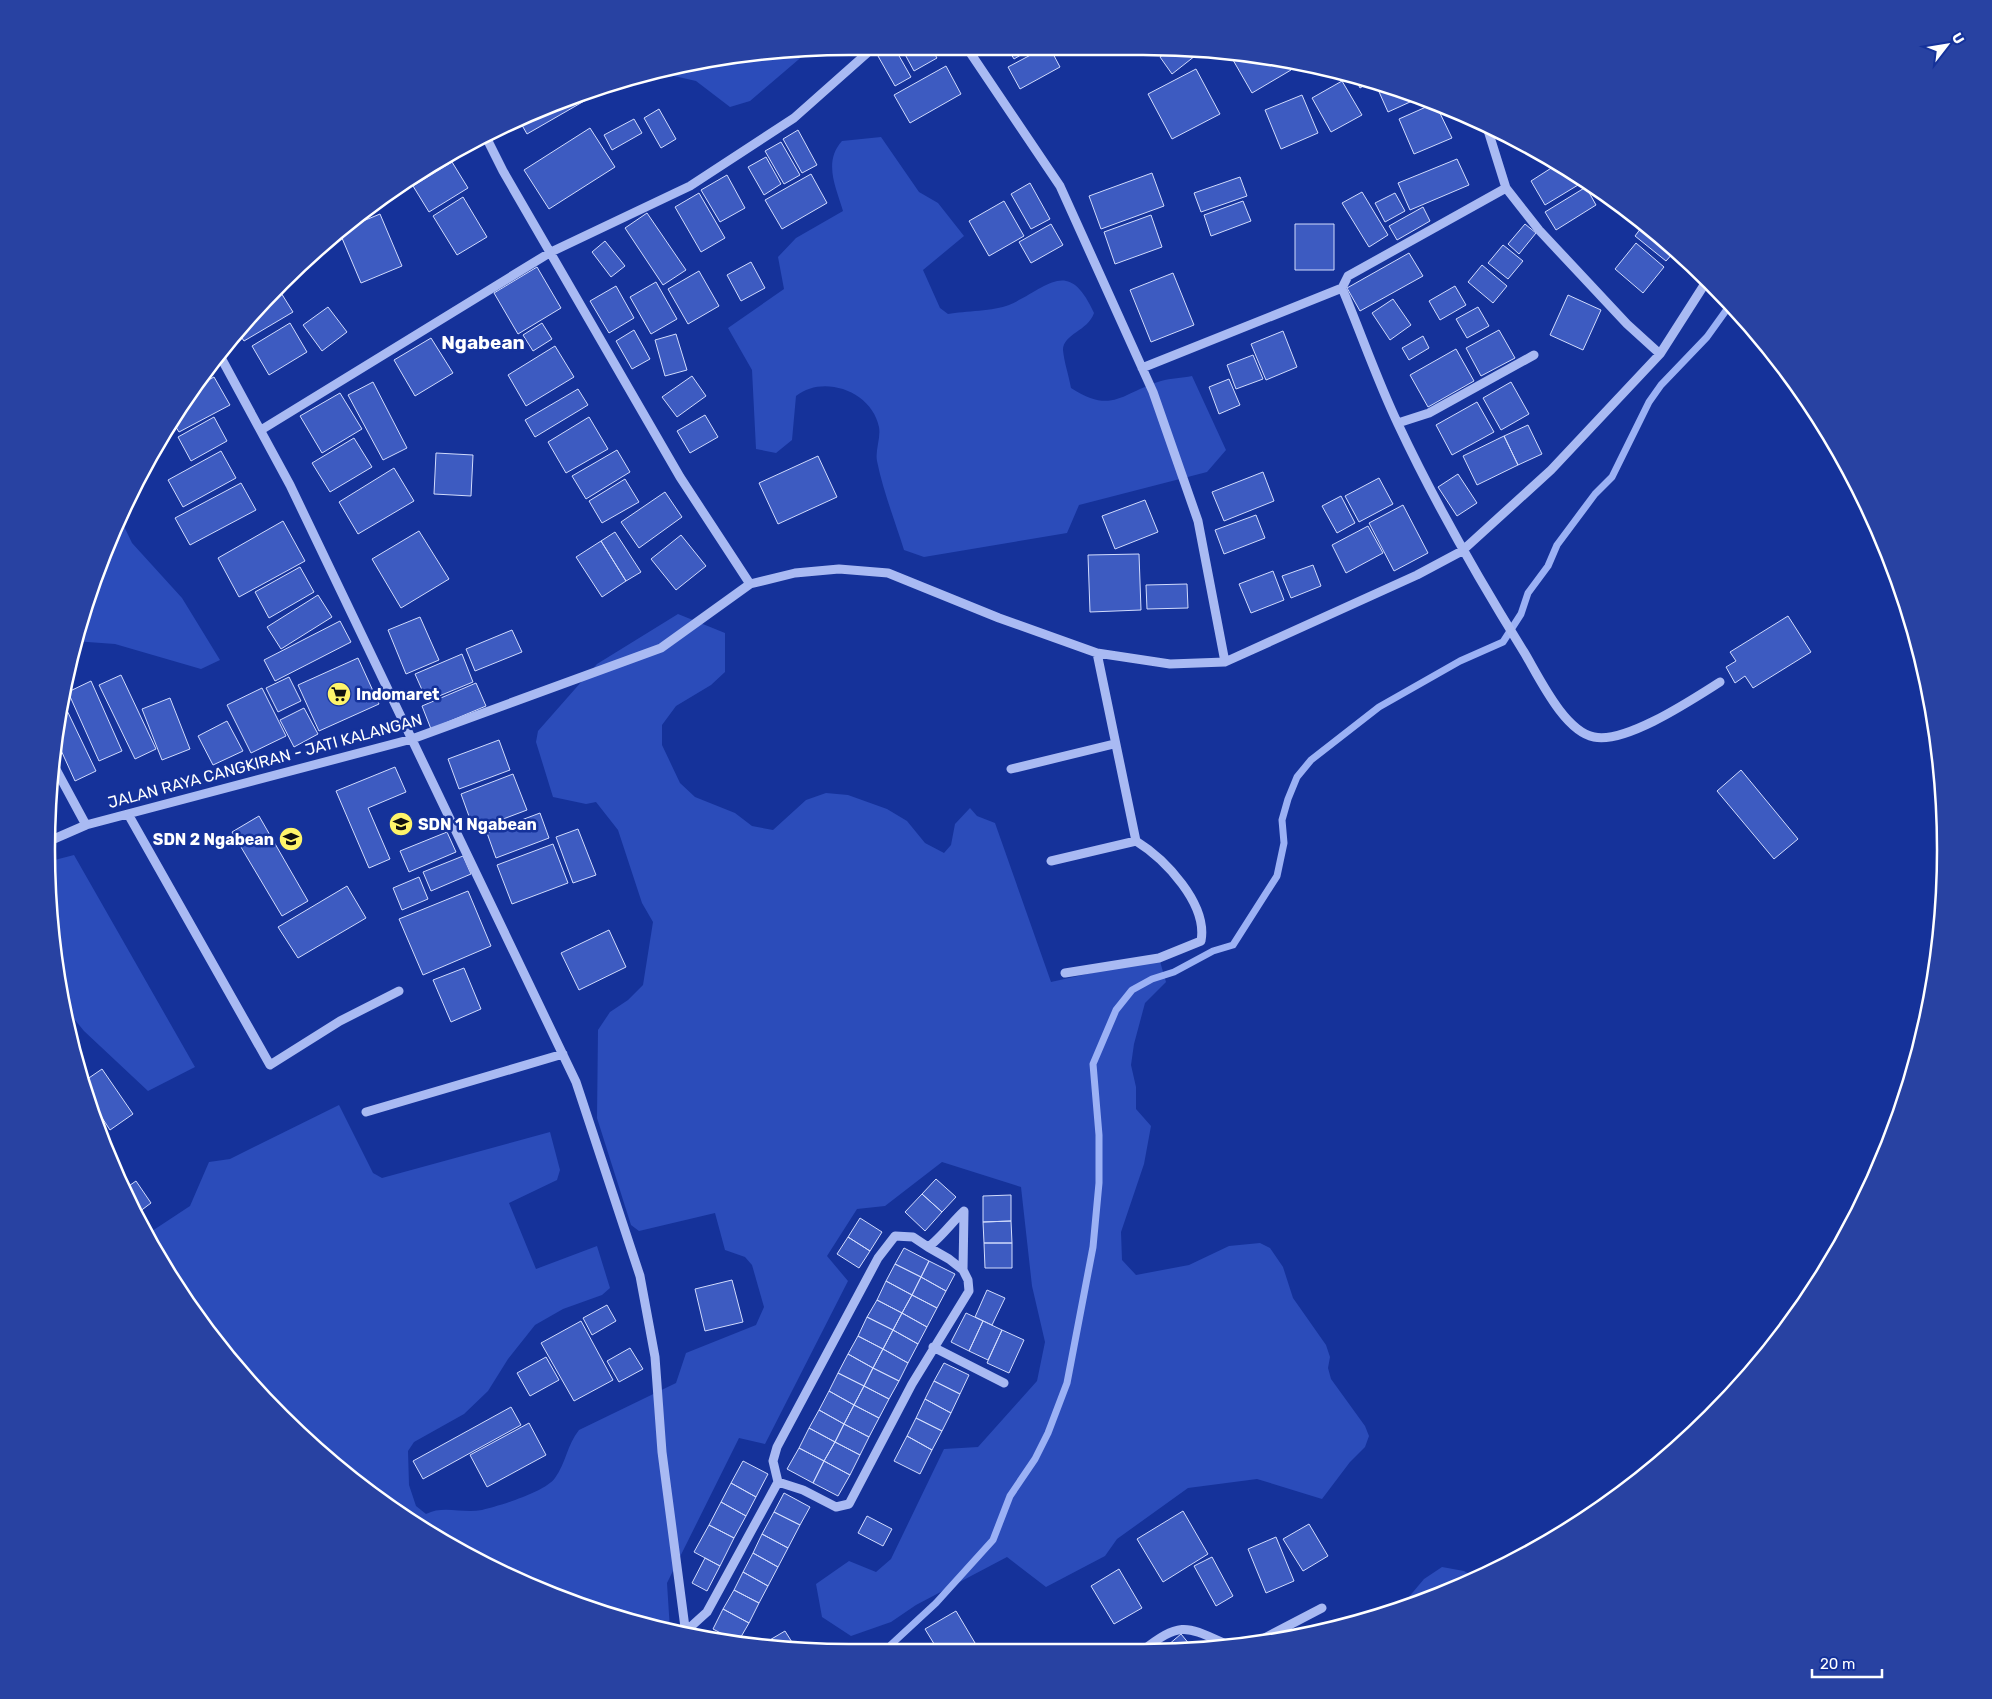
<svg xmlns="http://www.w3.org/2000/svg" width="1992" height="1699" font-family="Rubik,sans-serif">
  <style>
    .green { fill: #2b4cba }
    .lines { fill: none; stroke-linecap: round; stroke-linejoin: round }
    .stream { stroke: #9bb1f5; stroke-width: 7 }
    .building { fill: #3d5bc1; stroke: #d1dbfd }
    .minor { stroke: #a9baf3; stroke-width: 9 }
    .labels { text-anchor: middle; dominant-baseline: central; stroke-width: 5; stroke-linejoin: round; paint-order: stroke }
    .poi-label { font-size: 16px; font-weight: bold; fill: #fff; stroke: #15329a; text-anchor: start }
    .street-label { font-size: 16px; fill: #fff; stroke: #15329a }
    .quarter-label { font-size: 19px; font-weight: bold; fill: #fff; stroke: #15329a }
    .rim { fill: none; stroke: #fff; stroke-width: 2.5 }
  </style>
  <rect width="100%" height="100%" fill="#15329a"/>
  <!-- green -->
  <path class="green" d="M801 49 805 54 750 101 730 107 696 81 674 76 610 85C671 63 737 54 801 49Z
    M881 137 919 192 938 203 964 236 923 270 940 308 948 314C965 311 994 311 1009 305 1048 288 1068 256 1094 313 1088 331 1063 334 1063 350 1064 362 1069 376 1071 388 1113 415 1121 393 1161 381 1171 378 1182 378 1192 376L1226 450 1207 472 1079 505 1067 533 924 557 904 550C895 521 883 491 877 461 875 450 881 438 879 427 872 391 823 374 796 396L792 440 776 453 756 449 752 370 728 328 784 289 778 257 796 238 843 211C836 187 823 162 842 141Z
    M120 518 132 543 182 598 220 660 201 669 115 644 74 641 107 542Z
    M678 614 725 633V672L711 685 676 706 662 725V745L680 783 695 797 735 813 752 826 773 830 806 800 826 793 848 795 887 809 907 821 925 843 944 853 951 845 955 824 970 808 977 816 995 823 1051 982 1159 958 1166 982 1145 1003 1134 1044 1131 1065 1136 1087V1109L1151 1126 1144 1164 1121 1232 1122 1260 1136 1275 1189 1265 1229 1246 1260 1243 1270 1248 1283 1267 1293 1298 1326 1345 1330 1357 1328 1368 1331 1379 1365 1426 1369 1436 1365 1447 1350 1462 1322 1499 1257 1479 1188 1488 1117 1539 1105 1556 1046 1587 1007 1557 916 1605 891 1622 851 1636 822 1617 816 1584 849 1561 876 1572 891 1559 944 1449 978 1447 1037 1381 1045 1342 1032 1286 1021 1187 942 1162 885 1206 857 1209 827 1256 848 1281 765 1444 739 1438 667 1583 670 1630 542 1592 403 1518 281 1417 181 1296 146 1235 190 1206 209 1162 230 1159 339 1105 373 1173 382 1178 550 1132 560 1170 557 1180 509 1203 536 1269 597 1246 610 1288 602 1295 563 1309 535 1325 508 1359 488 1391 464 1414 414 1442 408 1451 409 1485 416 1506 426 1514C444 1505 463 1514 482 1510 499 1506 545 1492 555 1478 566 1463 567 1445 579 1430L676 1383 686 1353 756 1325 764 1307 752 1265 745 1257 725 1250 715 1213 639 1231 631 1225 597 1118 598 1030 610 1012 628 1000 643 985 653 922 642 903 618 830 596 802 586 804 553 797 536 742 538 731 597 664Z
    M74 855 195 1067 148 1091 84 1031 66 1009 53 954 47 862Z
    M1442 1567 1464 1571 1474 1577 1397 1611 1424 1579Z"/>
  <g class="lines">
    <!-- stream -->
    <path class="stream" d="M882 1653 936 1603 993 1540 1010 1496 1035 1459 1048 1433 1067 1383 1093 1247 1099 1183V1135L1093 1064 1116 1010 1132 990 1152 979 1174 972 1213 951 1233 945 1277 876 1284 843 1282 820 1288 799 1297 777 1311 760 1379 707 1460 661 1503 642 1521 614 1528 593 1548 566 1557 545 1595 494 1612 477 1649 402 1661 385 1707 337 1730 305"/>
  </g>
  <!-- building -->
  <path class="building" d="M879 47H894L911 77 895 86 874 49Z
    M901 47 931 48 937 58 914 71Z
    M1008 49H1031L1014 59Z
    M1040 50H1051L1060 67 1020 89 1008 67Z
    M1167 52H1200L1172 74 1160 57Z
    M1229 53H1247L1287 62 1291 70 1252 93Z
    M946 66 961 94 910 123 894 95Z
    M1196 69 1220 114 1172 139 1148 94Z
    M1355 78 1370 82 1360 88Z
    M1342 81 1362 115 1331 132 1312 98Z
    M1379 84 1400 89 1421 97 1388 112 1376 85Z
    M1302 95 1318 133 1281 149 1265 110Z
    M583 96 586 100 527 134 519 120Z
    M1435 103 1452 138 1414 154 1399 119Z
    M659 109 676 139 661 148 644 118Z
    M634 119 642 133 612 150 604 135Z
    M590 128 615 167 549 209 524 170Z
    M798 130 817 165 802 173 783 139Z
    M781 142 800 175 784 184 765 151Z
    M766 157 781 184 764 195 748 167Z
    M1457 159 1469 185 1410 210 1398 183Z
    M452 162 468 188 429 212 413 186Z
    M1556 165 1583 182 1545 205 1531 181Z
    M1152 173 1164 206 1101 229 1089 196Z
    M811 174 827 203 782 229 765 200Z
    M727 175 745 208 720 222 701 190Z
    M1240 177 1247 196 1201 212 1194 193Z
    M1030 183 1050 219 1031 229 1011 194Z
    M1586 187 1596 205 1556 230 1545 212Z
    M1362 192 1388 235 1369 247 1342 203Z
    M699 193 725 238 701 252 675 207Z
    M1395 193 1405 211 1385 222 1375 203Z
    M463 197 487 237 457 255 433 216Z
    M1004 201 1024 236 989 256 969 221Z
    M1243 201 1251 221 1211 236 1204 215Z
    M1423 207 1430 221 1397 240 1389 226Z
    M647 213 686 270 663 285 625 228Z
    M380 214 402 266 361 283 339 231Z
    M1151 215 1162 247 1115 264 1104 232Z
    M1051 224 1063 245 1031 263 1019 242Z
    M1295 224H1334V270H1295Z
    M1525 224 1536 233 1519 254 1508 244Z
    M1644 224 1674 252 1666 261 1635 236Z
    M605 241 625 266 611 277 592 252Z
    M1636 243 1664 267 1643 293 1615 269Z
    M1503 245 1523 261 1508 279 1488 263Z
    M1409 253 1423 276 1360 311 1347 288Z
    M751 262 765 288 741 301 727 275Z
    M1482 265 1507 286 1493 303 1468 282Z
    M537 267 561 308 518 334 494 293Z
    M699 271 719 306 688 324 668 289Z
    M1173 273 1194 325 1151 342 1130 290Z
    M656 282 677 319 651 334 630 297Z
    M616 286 634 318 609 333 590 301Z
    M1455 286 1466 305 1440 320 1429 301Z
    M278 288 293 312 244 341 237 331Z
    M1568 295 1601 310 1583 350 1550 335Z
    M1393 299 1411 325 1390 340 1372 313Z
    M328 307 347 332 322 351 303 325Z
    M1478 307 1489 326 1467 338 1456 319Z
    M290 323 307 352 269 375 252 346Z
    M542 323 552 339 533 351 523 335Z
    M634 330 650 359 632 369 616 341Z
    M1499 330 1515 358 1481 376 1466 348Z
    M1283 331 1297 367 1266 380 1251 344Z
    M676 334 687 370 665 376 655 340Z
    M1423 336 1429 348 1409 360 1402 348Z
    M431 338 453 373 415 396 394 360Z
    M555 346 574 377 526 406 508 375Z
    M1456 349 1474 381 1428 407 1410 375Z
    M1253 355 1263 379 1236 389 1227 365Z
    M692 376 706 396 677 417 662 397Z
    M214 377 230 405 179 432 172 421 182 403 192 389Z
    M1229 379 1240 405 1219 414 1209 387Z
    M373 382 407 448 383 460 348 395Z
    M1511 382 1529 414 1501 430 1483 398Z
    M578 389 588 405 535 437 525 420Z
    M340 393 362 429 322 453 300 416Z
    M1477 402 1494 432 1452 455 1436 425Z
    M705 415 718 437 690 453 677 431Z
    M214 417 227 441 191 461 178 437Z
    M589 417 608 449 566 473 548 442Z
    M1528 425 1542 454 1518 465 1504 436Z
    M1504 436 1518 465 1477 485 1463 456Z
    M354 438 372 467 330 492 312 463Z
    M617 450 630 472 586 499 572 476Z
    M221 451 236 478 183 507 168 480Z
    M436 453 473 455 471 496 434 494Z
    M818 456 837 497 778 524 759 483Z
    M394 468 414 501 358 534 339 502Z
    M1263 472 1274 501 1224 521 1212 492Z
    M1458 474 1477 503 1457 516 1438 487Z
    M1379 478 1393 504 1359 522 1345 496Z
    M625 479 639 502 602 523 589 501Z
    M241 483 256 510 190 545 175 518Z
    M665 492 682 517 639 548 621 522Z
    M1341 496 1355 523 1337 533 1322 506Z
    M1145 500 1158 532 1115 549 1102 516Z
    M1403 505 1428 553 1394 571 1369 523Z
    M1256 515 1265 538 1224 554 1215 530Z
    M283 521 305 561 239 597 218 558Z
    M1368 526 1383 553 1346 573 1332 545Z
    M419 531 449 579 401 608 372 559Z
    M615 532 641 572 626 581 601 541Z
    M681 535 706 566 676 590 651 559Z
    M601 541 626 581 602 597 576 557Z
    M1139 554 1141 610 1090 612 1088 555Z
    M1313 565 1321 586 1291 598 1282 576Z
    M300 567 314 592 269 618 255 592Z
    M1273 571 1284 600 1251 613 1239 584Z
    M1187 584 1188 608 1147 609 1146 585Z
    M318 595 332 617 281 649 267 627Z
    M1788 616 1811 652 1753 688 1745 676 1735 683 1726 667 1736 661 1730 652Z
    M420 617 439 660 406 674 388 630Z
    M340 621 351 642 275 681 264 660Z
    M512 630 522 652 475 671 466 649Z
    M462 654 473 682 427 701 415 674Z
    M358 658 379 704 319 731 298 685Z
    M121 675 156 749 135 759 99 685Z
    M289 677 301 701 278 712 266 688Z
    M91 681 122 751 99 761 68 692Z
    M476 683 486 706 431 729 422 706Z
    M262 688 286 736 251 753 227 705Z
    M170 698 190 749 162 760 142 709Z
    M62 700 96 771 75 781 55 737Z
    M304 708 318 734 294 747 280 720Z
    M227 721 243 751 213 765 198 736Z
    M499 740 510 770 459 789 448 759Z
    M395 767 406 792 368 808 390 859 369 868 336 791Z
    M1741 770 1798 839 1774 859 1717 791Z
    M513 774 527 810 474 830 461 794Z
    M540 813 549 838 496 858 487 833Z
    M259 816 308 901 282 916 232 832Z
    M578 829 596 875 573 883 556 837Z
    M447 832 456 852 409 872 400 851Z
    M553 844 568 883 512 904 497 865Z
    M463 856 471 874 431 891 423 872Z
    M419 877 428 899 402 910 393 888Z
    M347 886 366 918 298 958 278 927Z
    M468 891 491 946 423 975 399 919Z
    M609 930 626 967 579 990 561 953Z
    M464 968 481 1009 451 1022 433 980Z
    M102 1069 133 1114 110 1130 86 1093 83 1082Z
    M936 1179 956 1197 942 1212 922 1194Z
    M136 1181 151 1203 135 1215 123 1190Z
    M922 1194 942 1212 925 1231 905 1212Z
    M1011 1195V1221L983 1222V1196Z
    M860 1218 882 1232 870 1251 848 1237Z
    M1011 1221 1012 1243H984L983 1222Z
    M848 1237 870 1251 859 1268 837 1254Z
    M984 1243H1012V1268H985Z
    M904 1248 929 1261 921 1277 895 1264Z
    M929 1261 955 1274 946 1291 921 1277Z
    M895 1264 921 1277 912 1295 886 1281Z
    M921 1277 946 1291 937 1308 912 1295Z
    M732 1280 743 1322 705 1331 695 1289Z
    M886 1281 912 1295 902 1313 877 1300Z
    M987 1290 1005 1298 992 1325 975 1317Z
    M912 1295 937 1308 927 1327 902 1313Z
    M877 1300 902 1313 893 1330 867 1317Z
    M607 1305 616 1321 592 1335 583 1318Z
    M902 1313 927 1327 918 1344 893 1330Z
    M966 1313 983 1321 969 1351 951 1342Z
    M867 1317 893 1330 883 1349 858 1336Z
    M581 1321 613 1380 574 1401 541 1343Z
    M983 1321 1002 1330 988 1360 969 1351Z
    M893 1330 918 1344 908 1363 883 1349Z
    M1002 1330 1024 1340 1009 1373 987 1363Z
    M858 1336 883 1349 873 1368 848 1354Z
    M630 1348 643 1369 619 1382 607 1361Z
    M883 1349 908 1363 899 1381 873 1368Z
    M848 1354 873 1368 864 1386 838 1373Z
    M546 1357 559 1380 530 1396 517 1373Z
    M944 1363 969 1375 960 1394 934 1381Z
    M873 1368 899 1381 889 1399 864 1386Z
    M838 1373 864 1386 854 1405 829 1391Z
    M934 1381 960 1394 951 1413 925 1399Z
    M864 1386 889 1399 879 1418 854 1405Z
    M829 1391 854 1405 844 1424 819 1410Z
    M925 1399 951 1413 942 1431 916 1418Z
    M854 1405 879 1418 869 1437 844 1424Z
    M511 1407 521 1425 423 1479 413 1461Z
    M819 1410 844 1424 835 1442 809 1428Z
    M916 1418 942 1431 932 1450 907 1436Z
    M529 1423 546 1455 487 1487 470 1455Z
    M844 1424 869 1437 860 1455 835 1442Z
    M809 1428 835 1442 824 1461 799 1448Z
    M907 1436 932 1450 920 1474 894 1461Z
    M835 1442 860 1455 850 1475 824 1461Z
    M799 1448 824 1461 813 1483 787 1469Z
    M743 1461 768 1474 756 1497 731 1483Z
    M824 1461 850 1475 838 1496 813 1483Z
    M731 1483 756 1497 746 1516 721 1502Z
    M784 1493 810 1507 800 1525 774 1512Z
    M721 1502 746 1516 734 1538 709 1525Z
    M1183 1511 1208 1554 1163 1582 1137 1539Z
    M774 1512 800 1525 788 1548 762 1534Z
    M867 1516 892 1529 883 1546 858 1533Z
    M1309 1524 1328 1556 1303 1571 1283 1539Z
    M709 1525 734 1538 720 1566 694 1552Z
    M762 1534 788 1548 778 1567 753 1553Z
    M1276 1537 1294 1581 1266 1593 1248 1549Z
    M753 1553 778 1567 768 1586 743 1572Z
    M1212 1557 1233 1596 1216 1606 1194 1566Z
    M705 1558 720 1566 707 1591 692 1583Z
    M1119 1569 1142 1608 1114 1624 1091 1586Z
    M743 1572 768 1586 759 1603 734 1590Z
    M734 1590 759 1603 749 1623 723 1609Z
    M723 1609 749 1623 738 1642 713 1629Z
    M956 1611 978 1648 971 1652H939L925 1629Z
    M785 1631 795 1647 763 1644Z
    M1181 1634 1195 1651H1161Z"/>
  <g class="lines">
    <!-- minor -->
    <path class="minor" d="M967 48 1060 186 1153 392 1198 521 1225 662
      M1486 124 1506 188 1539 230 1627 324 1660 354
      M485 135 503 171 680 477 750 584
      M1506 188 1348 276 1342 288C1361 333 1377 380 1398 424 1435 503 1478 578 1524 652 1539 677 1564 731 1594 737 1626 744 1693 699 1720 682
      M219 354 290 485 576 1082 640 1276 655 1357 662 1452 686 1635
      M1142 368 1342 288
      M1398 423 1429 413 1534 355
      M261 430 551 252 690 186 794 118 874 47
      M52 762 86 825
      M1011 769 1114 744
      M128 814 270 1065 340 1021 399 991
      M47 842 86 825 412 739 661 648 750 584 795 573 839 569 888 573 999 618 1097 653 1170 664 1225 662 1417 575 1462 551 1551 470 1660 354 1706 282
      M1051 861 1136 841
      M1065 973 1159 958 1201 941C1208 904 1165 859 1136 841L1097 653
      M366 1112 563 1054
      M928 1247 949 1259 963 1270
      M933 1347 1004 1383
      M686 1631 707 1612 778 1482 773 1461 777 1447 878 1258 895 1236 913 1237 928 1247C939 1240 953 1221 964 1211L963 1270 968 1280 969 1291 912 1384 849 1504 836 1507 803 1490 778 1482
      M1255 1643 1322 1608
      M1142 1651C1182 1620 1186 1626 1230 1646"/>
  </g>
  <!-- icons -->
  <defs>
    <g id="supermarket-disc" transform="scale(1.25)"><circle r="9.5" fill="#fff46a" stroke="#15329a"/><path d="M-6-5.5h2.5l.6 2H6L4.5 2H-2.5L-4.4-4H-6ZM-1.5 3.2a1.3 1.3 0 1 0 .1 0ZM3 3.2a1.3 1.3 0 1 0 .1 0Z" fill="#111"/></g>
    <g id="school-disc" transform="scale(1.25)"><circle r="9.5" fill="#fff46a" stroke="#15329a"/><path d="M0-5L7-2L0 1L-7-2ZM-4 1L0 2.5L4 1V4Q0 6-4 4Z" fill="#111"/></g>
  </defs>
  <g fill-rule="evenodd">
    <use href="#supermarket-disc" x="339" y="694"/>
    <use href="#school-disc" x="401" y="824"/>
    <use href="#school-disc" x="291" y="839"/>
  </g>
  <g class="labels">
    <!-- poi labels -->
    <g class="poi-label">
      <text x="356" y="694">Indomaret</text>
      <text x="418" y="824">SDN 1 Ngabean</text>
      <text x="274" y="839" text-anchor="end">SDN 2 Ngabean</text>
    </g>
    <!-- street labels -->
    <g class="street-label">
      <text transform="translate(265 761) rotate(-15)">JALAN RAYA CANGKIRAN - JATI KALANGAN</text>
    </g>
    <!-- quarter labels -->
    <g class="quarter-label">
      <text x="483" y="342">Ngabean</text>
    </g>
  </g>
  <!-- crop -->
  <path d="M0 0H1992V1699H0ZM849 55H1143A794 794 0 0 1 1937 849V850A794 794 0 0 1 1143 1644H849A794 794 0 0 1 55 850V849A794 794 0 0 1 849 55Z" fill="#2842a2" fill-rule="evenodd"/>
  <path class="rim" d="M849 55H1143A794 794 0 0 1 1937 849V850A794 794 0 0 1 1143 1644H849A794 794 0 0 1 55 850V849A794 794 0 0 1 849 55Z"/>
  <!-- north arrow -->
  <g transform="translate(1947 45) rotate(59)" stroke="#15329a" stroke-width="4" paint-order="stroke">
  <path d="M0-4L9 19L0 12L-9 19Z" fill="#ffffff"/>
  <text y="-8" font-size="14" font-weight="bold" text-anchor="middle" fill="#ffffff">U</text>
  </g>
  <!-- scale -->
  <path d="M1812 1669v8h70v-8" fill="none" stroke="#ffffff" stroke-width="2.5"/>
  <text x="1820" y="1669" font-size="15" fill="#ffffff" stroke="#15329a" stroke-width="4" paint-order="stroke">20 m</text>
</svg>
